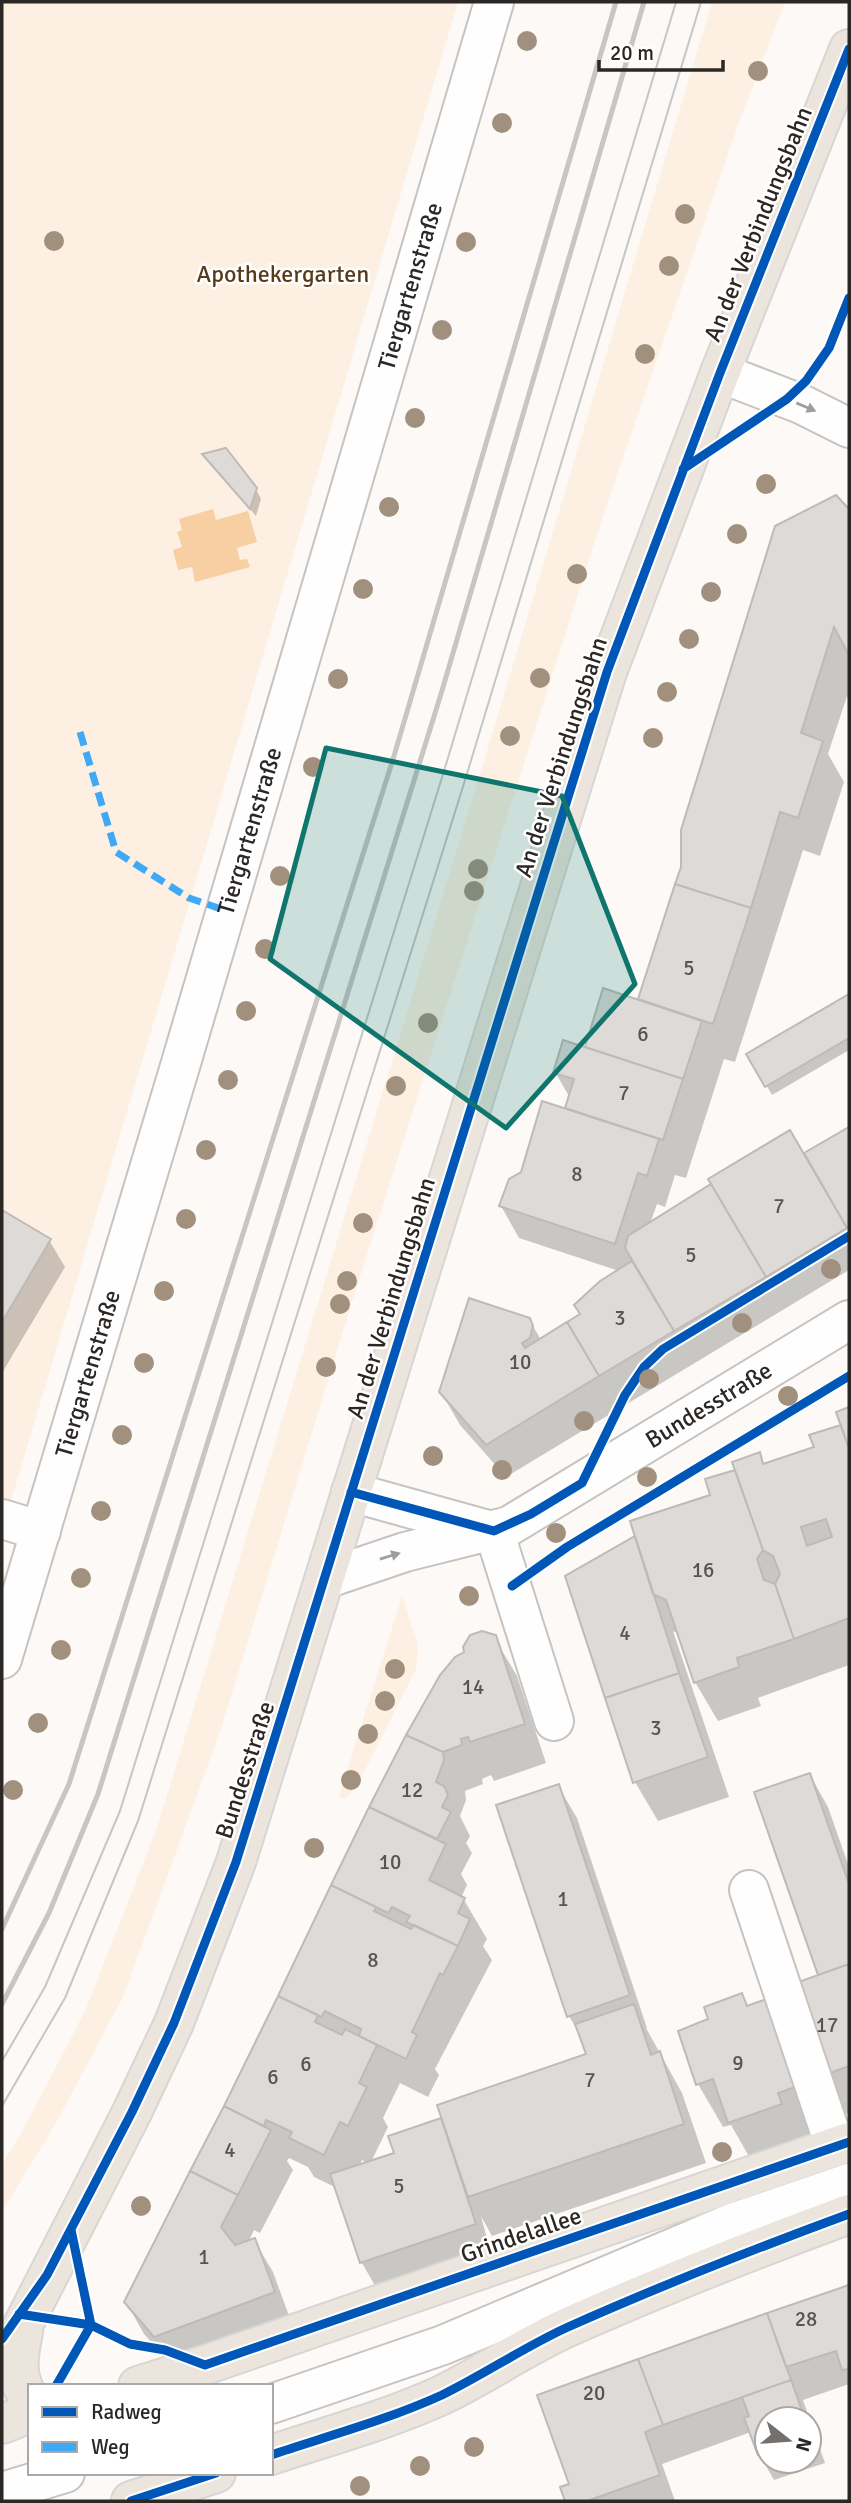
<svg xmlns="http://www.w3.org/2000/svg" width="851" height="2503" font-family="Signika,sans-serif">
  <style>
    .green { fill: #fdf0e3 }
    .water { fill: #f8cea3 }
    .shadow { fill: #0003; fill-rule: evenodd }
    .building { fill: #dedad7; stroke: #bdbab7; stroke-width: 2; fill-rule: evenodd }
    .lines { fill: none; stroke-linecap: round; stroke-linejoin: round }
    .minor-casing { stroke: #c6c3c0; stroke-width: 42 }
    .major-casing { stroke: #d8d6d4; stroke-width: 42 }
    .minor { stroke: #fffefe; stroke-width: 38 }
    .major { stroke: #ece5dd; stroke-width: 38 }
    .tram { stroke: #c6c6c5; stroke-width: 2 }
    .rail { stroke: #c6c6c5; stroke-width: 5 }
    .quiet { stroke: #3fa9f5; stroke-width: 7; stroke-dasharray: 14 7; stroke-linecap: butt }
    .cycleway-casing { stroke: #fff; stroke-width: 13 }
    .cycleway { stroke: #0057b8; stroke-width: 9 }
    .tree { fill: #a2907e }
    .oneway { fill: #a09d9c }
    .marked { fill: #0f766e; fill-opacity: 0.2; stroke: #0f766e; stroke-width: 5; stroke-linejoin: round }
    .labels { text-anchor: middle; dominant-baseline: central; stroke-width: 5; stroke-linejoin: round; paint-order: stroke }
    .number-label { font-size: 21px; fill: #585451 }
    .street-label { font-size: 24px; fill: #2b2724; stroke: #fff }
    .park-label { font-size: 24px; fill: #593b1b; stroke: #fff }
  </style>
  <rect width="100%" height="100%" fill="#fcf9f6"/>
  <!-- green -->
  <path class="green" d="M2 2H458L2 1531Z
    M712 2H785L737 128 605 510 356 1289 221 1729 123 1997 56 2123 2 2212V2165L28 2121 85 2011 157 1828 478 781Z
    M402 1596 418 1645 416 1669 357 1786 345 1799 339 1796Z"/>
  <!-- water -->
  <path class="water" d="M213 509 216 520 248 511 257 542 237 548 240 560 247 559 250 567 195 582 192 567 178 570 173 550 182 547 177 532 182 530 179 519Z"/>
  <!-- shadow -->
  <path class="shadow" d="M204 455 256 489 261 499 256 516Z
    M835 497 849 511V701L847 696 828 754 844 782 820 856 803 850 735 1062 724 1059 686 1178 675 1175 665 1207 657 1204 650 1224 713 1184 789 1132 846 1230 849 1228 806 1154 849 1129V1270L506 1477 460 1425 441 1392 529 1319 541 1340 582 1315 619 1271 519 1238 501 1206 522 1173 569 1112 567 1107 570 1098 555 1072 586 1049 605 990 639 1001 683 867Z
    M849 996V1050L772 1095 749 1055Z
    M2 1212 49 1240 65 1267 2 1373Z
    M849 1409V1665L758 1698 761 1706 718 1721 695 1682 679 1634 673 1631 729 1797 658 1821 635 1782 567 1577 712 1496 737 1471 759 1455 765 1465 816 1448 843 1426 838 1413Z
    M494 1637 517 1676 546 1763 494 1781 491 1775 482 1779 483 1784 465 1791 466 1800 460 1816 470 1836 466 1843 472 1853 461 1874 467 1885 461 1898 464 1900 487 1939 483 1946 492 1960 435 2069 439 2075 428 2097 400 2083 383 2118 388 2127 371 2162 396 2154 390 2137 443 2119 588 2055 583 2040 569 2016 558 1786 577 1818 647 2028H646L682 2093 706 2163 492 2236 481 2216 490 2250 377 2289 362 2263 337 2188 314 2177 308 2167 289 2158 287 2161 293 2170 260 2233 254 2230 248 2243 254 2240 273 2272 292 2324 174 2368 144 2334 126 2302 225 2107 371 1807ZM362 2160 368 2163 359 2166Z
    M810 1775 828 1807 849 1867V2113L846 2114 823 2075 820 1976 756 1793Z
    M742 1995 749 2007 771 1999 819 2131 801 2137 805 2148 754 2165 731 2125 723 2127 698 2084 711 2020Z
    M849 2287V2384L803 2400 825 2463 774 2480 759 2454 751 2432 662 2464 675 2501H567L563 2488 571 2485 539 2396ZM767 2419H809V2461H767Z"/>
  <!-- building -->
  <path class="building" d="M226 448 257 488 250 509 202 454Z
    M836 495 849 509V655L834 627 801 733 823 741 798 818 780 812 751 908 675 884 681 867V830L775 526Z
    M675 884 751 908 713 1024 638 999Z
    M603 988 702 1021 683 1079 585 1047Z
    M849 994V1038L765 1087 746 1054Z
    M563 1040 683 1079 663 1140 565 1108 574 1079 553 1073Z
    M542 1101 659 1139 647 1176 638 1173 615 1244 499 1206 509 1179 521 1172Z
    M849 1127V1227L847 1228 804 1153Z
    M790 1130 847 1228 766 1277 708 1179Z
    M711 1184 766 1277 674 1331 625 1248 628 1236Z
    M2 1210 51 1239 2 1322Z
    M632 1261 674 1331 599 1376 567 1322 580 1314 574 1305 600 1281Z
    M469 1298 530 1318 533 1326 530 1338 522 1343 525 1348 567 1322 599 1376 486 1445 439 1392Z
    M849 1407V1449L836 1412Z
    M841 1425 849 1449V1618L794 1639 775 1584 780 1574 773 1556 763 1550 732 1462 760 1452 763 1464 814 1447 809 1435ZM826 1519 832 1537 807 1546 801 1527Z
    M735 1470 763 1550 757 1559 764 1580 775 1584 794 1639 737 1658 739 1667 694 1683 666 1600 653 1594 630 1521 710 1495 705 1479Z
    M635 1536 679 1673 605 1698 565 1576Z
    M482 1631 496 1635 525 1724 470 1742 468 1737 461 1739 462 1745 443 1752 406 1735 440 1675 455 1657 464 1652 463 1647 470 1635Z
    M679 1673 708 1757 633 1783 605 1698Z
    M406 1735 443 1752 444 1760 436 1782 444 1786 448 1795 442 1807 451 1812 437 1839 369 1807Z
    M810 1773 849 1884V1964L818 1975 754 1792Z
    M559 1784 630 1995 567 2017 496 1805Z
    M369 1807 446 1844 429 1880 465 1898 458 1913 470 1919 458 1946 406 1922 410 1916 392 1907 388 1913 331 1885Z
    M331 1885 376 1907 374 1911 411 1929 414 1925 458 1946 443 1975 440 1973 412 2032 417 2035 406 2059 359 2036 361 2029 325 2011 321 2017 278 1996Z
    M849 1964V2066L822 2076 790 1985Z
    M742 1993 747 2006 772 1997 789 2045 781 2047 795 2087 778 2093 782 2104 728 2123 713 2079 696 2085 678 2031 708 2019 704 2007Z
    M278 1996 318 2015 315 2022 342 2035 345 2029 377 2045 359 2083 367 2087 348 2126 340 2122 324 2155 289 2138 292 2132 266 2120 264 2126 224 2106Z
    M634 2004 651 2055 660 2051 684 2124 468 2197 437 2105 586 2054 575 2024Z
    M224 2106 271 2130 238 2195 190 2171Z
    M441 2118 476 2224 360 2263 330 2174 394 2153 388 2136Z
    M190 2171 238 2195 221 2227 235 2245 255 2238 275 2292 154 2337 124 2302Z
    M849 2285V2369L842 2370 836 2351 786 2367 767 2313Z
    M767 2313 791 2380 663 2425 638 2359Z
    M638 2359 663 2425 645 2432 660 2475 587 2501H565L560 2487 569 2484 537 2395Z
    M791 2380 805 2419H767V2452L758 2455 744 2418 749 2416 742 2397Z"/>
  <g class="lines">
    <!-- minor casing -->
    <g class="minor-casing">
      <g id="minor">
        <path d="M720 373 801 404 849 428"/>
        <path d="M351 1492 488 1530"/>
        <path d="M2 1519 41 1531"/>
        <path d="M494 1531 554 1721"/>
        <path id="s1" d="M325 1579 405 1552 509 1526 849 1320"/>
        <path id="s2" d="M2 1659 181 1063 494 2"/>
        <path d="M749 1890 835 2147"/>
        <path d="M271 2404 443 2345 732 2223 849 2183"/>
        <path d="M2 2492 65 2473"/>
      </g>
    </g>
    <!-- major casing -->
    <g class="major-casing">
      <path id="major" d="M23 2332C18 2356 14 2378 30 2400
        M2 2366 132 2112 174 2023 236 1862 607 672 720 373 849 49
        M138 2386 205 2365 849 2142
        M2 2424 30 2413
        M271 2455C328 2436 387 2420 442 2395 485 2374 524 2347 568 2327 660 2286 754 2249 849 2214
        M131 2501 216 2473"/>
    </g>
    <!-- minor -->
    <use href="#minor" class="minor"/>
    <!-- major -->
    <use href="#major" class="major"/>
    <!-- tram -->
    <path class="tram" d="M2 2061 45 1987 120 1811 444 771 676 2
      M2 2106 65 1998 138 1821 466 777 701 2"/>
    <!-- rail -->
    <path class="rail" d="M2 1929 69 1784 394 756 616 2
      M2 2004 49 1913 98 1794 441 694 644 2"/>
    <!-- quiet -->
    <path class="quiet" d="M80 732 116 852 189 898 224 910"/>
    <!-- cycleway casing -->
    <g class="cycleway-casing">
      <path id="cycleway" d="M683 469 787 399 806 381 829 348 849 298
        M351 1492 494 1531 531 1514 582 1483 625 1395 644 1367 663 1349 849 1236
        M512 1586 567 1547 849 1376
        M19 2314 91 2325 130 2344 165 2350 205 2365 849 2142
        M2 2339 47 2275 132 2112 174 2023 236 1862 607 672 720 373 849 49
        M56 2386 91 2325 71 2230
        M271 2455C328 2436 387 2420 442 2395 485 2374 524 2347 568 2327 660 2286 754 2249 849 2214
        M131 2501 216 2473"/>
    </g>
    <!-- cycleway -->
    <use href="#cycleway" class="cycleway"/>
  </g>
  <!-- trees -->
  <g class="tree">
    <circle cx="527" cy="41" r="10"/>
    <circle cx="758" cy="71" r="10"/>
    <circle cx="502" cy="123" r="10"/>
    <circle cx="685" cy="214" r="10"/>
    <circle cx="54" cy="241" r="10"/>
    <circle cx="466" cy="242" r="10"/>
    <circle cx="669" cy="266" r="10"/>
    <circle cx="442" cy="330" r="10"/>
    <circle cx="645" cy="354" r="10"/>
    <circle cx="415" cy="418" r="10"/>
    <circle cx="766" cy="484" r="10"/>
    <circle cx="389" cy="507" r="10"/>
    <circle cx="737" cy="534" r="10"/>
    <circle cx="577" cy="574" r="10"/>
    <circle cx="363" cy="589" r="10"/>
    <circle cx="711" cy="592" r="10"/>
    <circle cx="689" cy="639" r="10"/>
    <circle cx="540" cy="678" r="10"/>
    <circle cx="338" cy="679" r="10"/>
    <circle cx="667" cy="692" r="10"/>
    <circle cx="510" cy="736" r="10"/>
    <circle cx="653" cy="738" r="10"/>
    <circle cx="313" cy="767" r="10"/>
    <circle cx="478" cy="869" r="10"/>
    <circle cx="280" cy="876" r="10"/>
    <circle cx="474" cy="891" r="10"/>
    <circle cx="265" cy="949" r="10"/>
    <circle cx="246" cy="1011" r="10"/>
    <circle cx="428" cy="1023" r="10"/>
    <circle cx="228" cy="1080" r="10"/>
    <circle cx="396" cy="1086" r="10"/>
    <circle cx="206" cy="1150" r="10"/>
    <circle cx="186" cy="1219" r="10"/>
    <circle cx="363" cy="1223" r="10"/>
    <circle cx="831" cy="1269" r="10"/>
    <circle cx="347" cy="1281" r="10"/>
    <circle cx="164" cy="1291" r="10"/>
    <circle cx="340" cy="1304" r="10"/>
    <circle cx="742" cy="1323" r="10"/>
    <circle cx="144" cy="1363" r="10"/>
    <circle cx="326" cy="1367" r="10"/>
    <circle cx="649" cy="1379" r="10"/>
    <circle cx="788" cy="1396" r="10"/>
    <circle cx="584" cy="1421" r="10"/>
    <circle cx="122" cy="1435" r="10"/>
    <circle cx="433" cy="1456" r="10"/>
    <circle cx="502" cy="1470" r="10"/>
    <circle cx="647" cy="1477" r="10"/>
    <circle cx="101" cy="1511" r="10"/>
    <circle cx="556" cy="1533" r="10"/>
    <circle cx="81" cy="1578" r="10"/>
    <circle cx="469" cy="1596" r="10"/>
    <circle cx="61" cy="1650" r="10"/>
    <circle cx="395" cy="1669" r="10"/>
    <circle cx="385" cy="1701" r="10"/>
    <circle cx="38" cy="1723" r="10"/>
    <circle cx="368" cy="1734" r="10"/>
    <circle cx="351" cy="1780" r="10"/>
    <circle cx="13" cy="1790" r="10"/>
    <circle cx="314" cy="1848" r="10"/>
    <circle cx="722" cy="2152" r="10"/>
    <circle cx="141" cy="2206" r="10"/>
    <circle cx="474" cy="2447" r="10"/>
    <circle cx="420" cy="2466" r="10"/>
    <circle cx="360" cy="2486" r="10"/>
  </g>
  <!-- one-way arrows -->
  <defs><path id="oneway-solid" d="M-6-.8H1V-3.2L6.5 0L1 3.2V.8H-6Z" transform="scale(1.75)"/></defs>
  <g class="oneway">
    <use href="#oneway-solid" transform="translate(806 407) rotate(23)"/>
    <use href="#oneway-solid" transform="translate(390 1556) rotate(-17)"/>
  </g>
  <!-- marked area -->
  <path class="marked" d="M326 748 562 796 635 984 506 1128 270 959Z"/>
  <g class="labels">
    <!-- number labels -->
    <g class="number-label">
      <text x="689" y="968">5</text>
      <text x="643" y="1034">6</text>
      <text x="624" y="1093">7</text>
      <text x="577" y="1174">8</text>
      <text x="779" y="1206">7</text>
      <text x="691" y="1255">5</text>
      <text x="620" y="1318">3</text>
      <text x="520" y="1362">10</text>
      <text x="703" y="1570">16</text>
      <text x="625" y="1633">4</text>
      <text x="473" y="1687">14</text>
      <text x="656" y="1728">3</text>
      <text x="412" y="1790">12</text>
      <text x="390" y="1862">10</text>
      <text x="563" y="1899">1</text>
      <text x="373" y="1960">8</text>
      <text x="827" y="2025">17</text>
      <text x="738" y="2063">9</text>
      <text x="306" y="2064">6</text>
      <text x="273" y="2077">6</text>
      <text x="590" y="2080">7</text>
      <text x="230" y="2150">4</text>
      <text x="399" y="2186">5</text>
      <text x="204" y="2257">1</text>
      <text x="806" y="2319">28</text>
      <text x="594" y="2393">20</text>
    </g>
    <!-- street labels -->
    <g class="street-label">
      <text transform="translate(758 224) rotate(-68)">An der Verbindungsbahn</text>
      <text stroke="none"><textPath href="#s2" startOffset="1432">Tiergartenstraße</textPath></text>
      <text transform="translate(561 757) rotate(-72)">An der Verbindungsbahn</text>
      <text stroke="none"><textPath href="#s2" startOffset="864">Tiergartenstraße</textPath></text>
      <text transform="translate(391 1298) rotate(-73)">An der Verbindungsbahn</text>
      <text stroke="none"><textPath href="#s2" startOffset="298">Tiergartenstraße</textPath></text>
      <text stroke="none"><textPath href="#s1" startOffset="425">Bundesstraße</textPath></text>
      <text transform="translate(245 1770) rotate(-72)">Bundesstraße</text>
      <text transform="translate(521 2235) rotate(-19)">Grindelallee</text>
    </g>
    <!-- park labels -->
    <g class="park-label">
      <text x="283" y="274">Apothekergarten</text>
    </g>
  </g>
  <!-- border -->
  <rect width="851" height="2503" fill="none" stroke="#2b2724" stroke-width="7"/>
  <!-- legend -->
  <rect x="28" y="2384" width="245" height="91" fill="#ffffff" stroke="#aaa9a7" stroke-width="2"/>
  <rect x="42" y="2407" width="35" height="10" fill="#0057b8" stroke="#aaa9a7" stroke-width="2"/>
  <text x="91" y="2419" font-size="21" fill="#2b2724">Radweg</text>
  <rect x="42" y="2442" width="35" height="10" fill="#3fa9f5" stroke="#aaa9a7" stroke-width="2"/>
  <text x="91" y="2454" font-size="21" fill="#2b2724">Weg</text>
  <!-- north arrow -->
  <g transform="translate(788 2440) rotate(107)"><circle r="33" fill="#ffffff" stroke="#aaa9a7" stroke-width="2"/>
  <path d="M0-5L12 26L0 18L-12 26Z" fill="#74706e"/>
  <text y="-10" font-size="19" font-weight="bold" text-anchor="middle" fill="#2b2724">N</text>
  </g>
  <!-- scale -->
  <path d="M599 60v10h124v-10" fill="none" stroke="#2b2724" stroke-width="3.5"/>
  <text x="610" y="60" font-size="21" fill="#2b2724" stroke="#ffffff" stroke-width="5" paint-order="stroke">20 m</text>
</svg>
